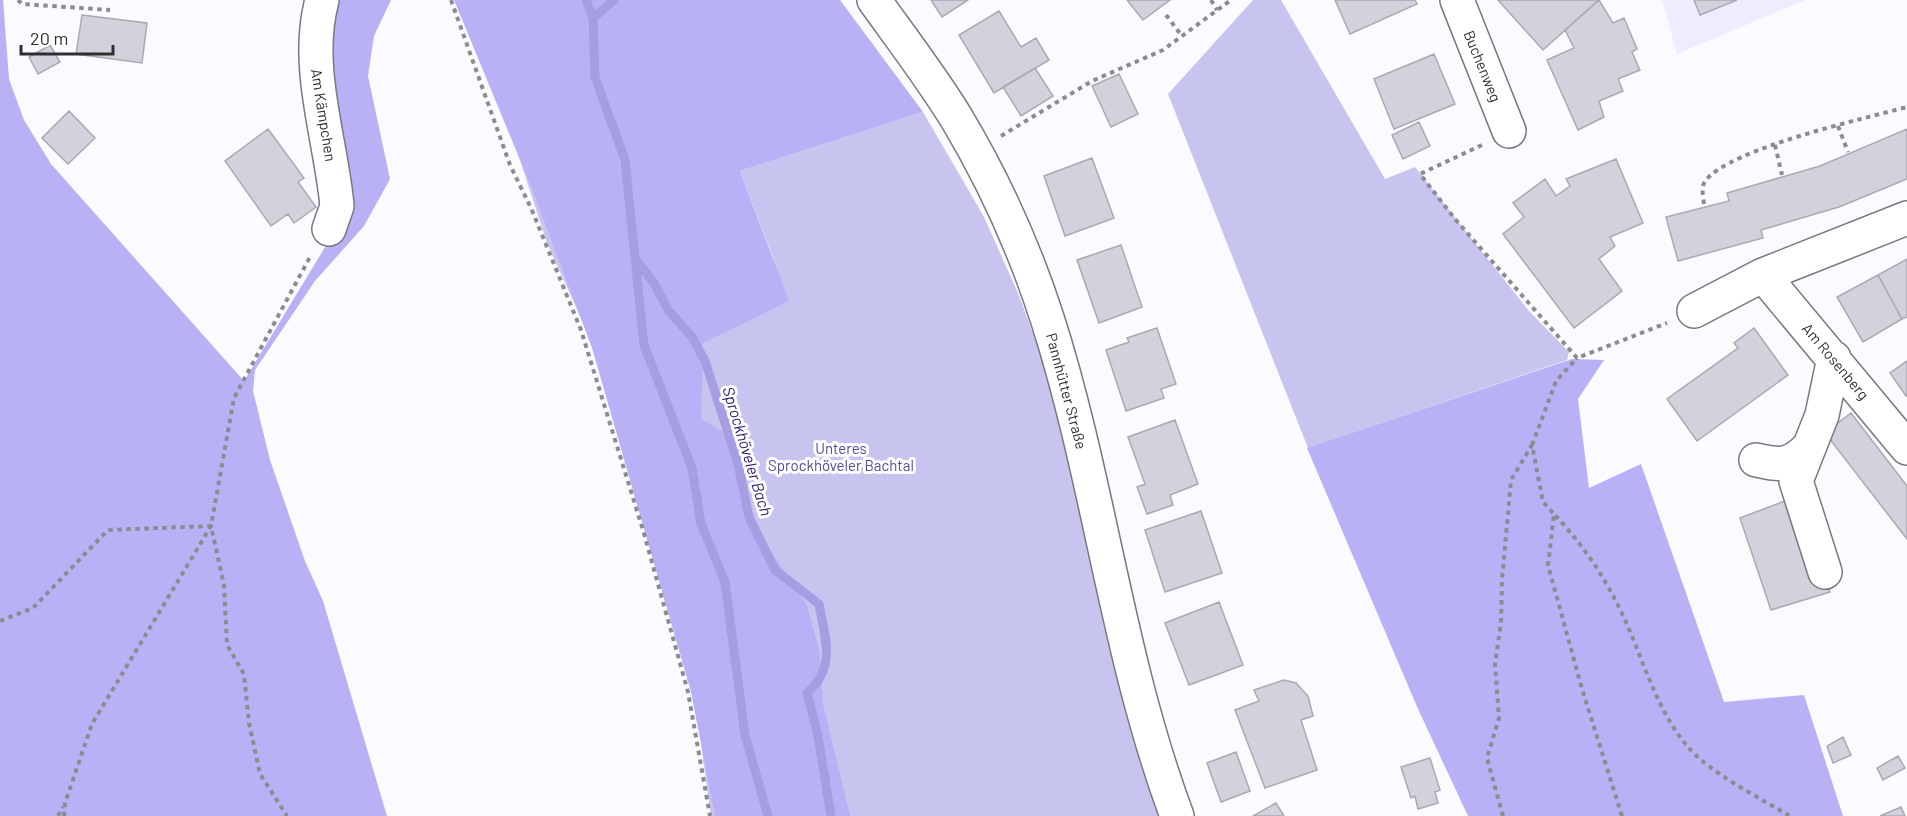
<svg xmlns="http://www.w3.org/2000/svg" width="1907" height="816" font-family="Barlow,sans-serif">
  <style>
    .built { fill: #eeedff }
    .green { fill: #c8c4f0 }
    .forest { fill: #b9b1f6 }
    .lines { fill: none; stroke-linecap: round; stroke-linejoin: round }
    .stream { stroke: #a69ee2; stroke-width: 9 }
    .building { fill: #d2d2dc; stroke: #a9a9b3; stroke-width: 1.5 }
    .minor-casing { stroke: #787881; stroke-width: 36 }
    .path { stroke: #8c8b8f; stroke-width: 4; stroke-dasharray: 4.5 4.5; stroke-linecap: butt }
    .minor { stroke: #fff; stroke-width: 33 }
    .labels { text-anchor: middle; dominant-baseline: central; stroke-width: 6; stroke-linejoin: round; paint-order: stroke }
    .street-label { font-size: 15px; fill: #2f2f32; stroke: #fff }
    .park-label { font-size: 15px; fill: #574898; stroke: #fff }
    .water-label { font-size: 16px; font-style: italic; fill: #321c6a; stroke: #fff }
  </style>
  <rect width="100%" height="100%" fill="#fbfaff"/>
  <!-- built -->
  <path class="built" d="M1662 0H1805L1677 54Z"/>
  <!-- green -->
  <path class="green" d="M468 0 724 156 776 265 740 171 923 112 984 217 1018 293 1034 336 1063 423 1128 722 1149 791 1160 816H711L702 752 696 678 599 358 547 243Z
    M1253 0H1281L1385 179 1415 167 1529 311 1569 352 1567 360 1308 448 1168 94Z"/>
  <!-- forest -->
  <path class="forest" d="M0 0H3L9 79 24 120 51 164 244 381 336 229 328 0H391L374 36 368 76 390 179 364 226 315 281 255 370 253 391 270 460 305 561 323 601 387 816H0Z
    M454 0H840L923 112 740 171 789 301 697 346 703 361 701 419 726 433 737 465 748 517 807 605 820 654 823 704 850 816H715L691 692 592 348 532 189Z
    M1572 359 1604 360 1578 399 1589 488 1641 464 1724 702 1804 695 1843 816H1468L1418 709 1307 448Z"/>
  <g class="lines">
    <!-- stream -->
    <path class="stream" d="M586 0 593 18 595 77 625 160 644 345 692 468 701 524 725 582 745 735 768 816
      M593 18 614 0
      M637 261 654 283 669 311 692 337 705 361 738 464 749 517 775 570 819 604C825 638 837 667 807 693L818 736 831 816"/>
  </g>
  <!-- building -->
  <path class="building" d="M931 0H968L942 17Z
    M1127 0H1170L1143 20Z
    M1335 0H1415L1417 4 1350 34Z
    M1498 0H1599L1543 50Z
    M1599 0 1613 23 1624 18 1637 49 1632 52 1640 70 1618 79 1623 91 1599 101 1604 117 1578 130 1547 60 1574 48 1565 30Z
    M1694 0H1737L1700 15Z
    M999 11 1021 47 1036 38 1049 60 994 93 959 35Z
    M82 15 147 23 142 63 76 54Z
    M50 45 60 62 38 74 29 57Z
    M1434 54 1455 104 1394 129 1374 79Z
    M1035 68 1053 96 1021 116 1003 87Z
    M1119 74 1138 114 1111 127 1092 86Z
    M69 111 95 138 68 164 42 138Z
    M1419 122 1430 146 1403 159 1392 135Z
    M268 129 304 178 298 182 316 207 294 223 288 214 271 226 225 161Z
    M1907 129V179L1839 207 1761 230 1763 238 1678 261 1666 217 1729 201 1727 193 1820 166Z
    M1092 158 1114 218 1065 236 1044 176Z
    M1616 159 1643 223 1610 237 1615 246 1599 259 1622 291 1574 328 1503 234 1524 217 1513 203 1545 179 1556 196 1570 186 1566 179Z
    M1121 245 1142 307 1099 323 1077 260Z
    M1907 259V317L1902 319 1878 275Z
    M1878 275 1902 319 1863 342 1837 297Z
    M1157 328 1176 384 1161 389 1164 398 1126 411 1106 350 1129 342 1127 338Z
    M1754 328 1788 375 1697 441 1667 399 1738 348 1734 343Z
    M1907 361V396H1906L1890 373Z
    M1851 413 1907 486V539L1825 433Z
    M1175 420 1198 484 1170 495 1173 505 1147 514 1137 487 1145 484 1128 437Z
    M1795 497 1830 592 1771 610 1740 518Z
    M1201 511 1222 573 1165 592 1145 530Z
    M1219 602 1243 665 1189 685 1165 623Z
    M1284 680 1296 683 1308 696 1313 716 1301 720 1317 770 1265 788 1235 710 1259 701 1254 690Z
    M1843 737 1851 755 1833 763 1827 746Z
    M1236 752 1250 791 1221 802 1207 763Z
    M1898 756 1905 768 1883 780 1877 768Z
    M1430 758 1440 790 1435 792 1438 803 1418 809 1415 796 1411 798 1401 767Z
    M1276 803 1284 816H1253Z
    M1901 807 1905 816H1880Z"/>
  <g class="lines">
    <!-- minor casing -->
    <g class="minor-casing">
      <path id="minor" d="M322 0C304 67 331 139 337 206L329 229
        M874 0C902 39 932 78 957 119 994 181 1026 252 1048 321 1100 484 1117 656 1177 816
        M1457 0 1509 131
        M1763 275 1907 448
        M1694 311 1763 275 1907 218
        M1756 460C1779 465 1789 467 1807 449
        M1825 572 1796 481 1822 415 1834 358"/>
    </g>
    <!-- path -->
    <path class="path" d="M18 0 22 4 110 10
      M451 0 510 165 531 208 581 330 643 530 688 692 710 816
      M1211 0 1217 10
      M1166 15 1182 36
      M1838 126 1848 152
      M1001 136 1092 81 1163 50 1231 0
      M1482 145 1420 174 1455 219 1577 358 1667 323
      M1775 145 1782 175
      M1704 204C1703 196 1701 188 1705 181 1731 148 1863 119 1907 107
      M1532 445 1556 381 1577 358
      M0 621 33 608 108 530 211 526 224 585 227 645 244 674 249 723 260 774 287 816
      M58 816 63 807
      M64 816 65 803 92 724 211 526 234 398 311 255
      M1503 816 1487 758 1499 718 1495 664 1501 623 1502 580 1511 480 1532 445 1543 502 1554 514
      M1622 816 1582 689 1548 565 1554 514C1584 546 1607 580 1625 620 1644 662 1657 711 1688 747 1710 773 1760 798 1790 816"/>
    <!-- minor -->
    <use href="#minor" class="minor"/>
  </g>
  <g class="labels">
    <!-- street labels -->
    <g class="street-label">
      <text transform="translate(1483 66) rotate(68)">Buchenweg</text>
      <text transform="translate(324 115) rotate(81)">Am Kämpchen</text>
      <text transform="translate(1836 361) rotate(50)">Am Rosenberg</text>
      <text transform="translate(1067 391) rotate(75)">Pannhütter Straße</text>
    </g>
    <!-- park labels -->
    <g class="park-label">
      <text x="841" y="448">Unteres<tspan x="841" dy="17">Sprockhöveler Bachtal</tspan></text>
    </g>
    <!-- water labels -->
    <g class="water-label">
      <text transform="translate(748 451) rotate(73)">Sprockhöveler Bach</text>
    </g>
  </g>
  <!-- scale -->
  <path d="M21 45v9h92v-9" fill="none" stroke="#2f2f32" stroke-width="3"/>
  <text x="30" y="45" font-size="18" fill="#2f2f32" stroke="#ffffff" stroke-width="4.5" paint-order="stroke">20 m</text>
</svg>
